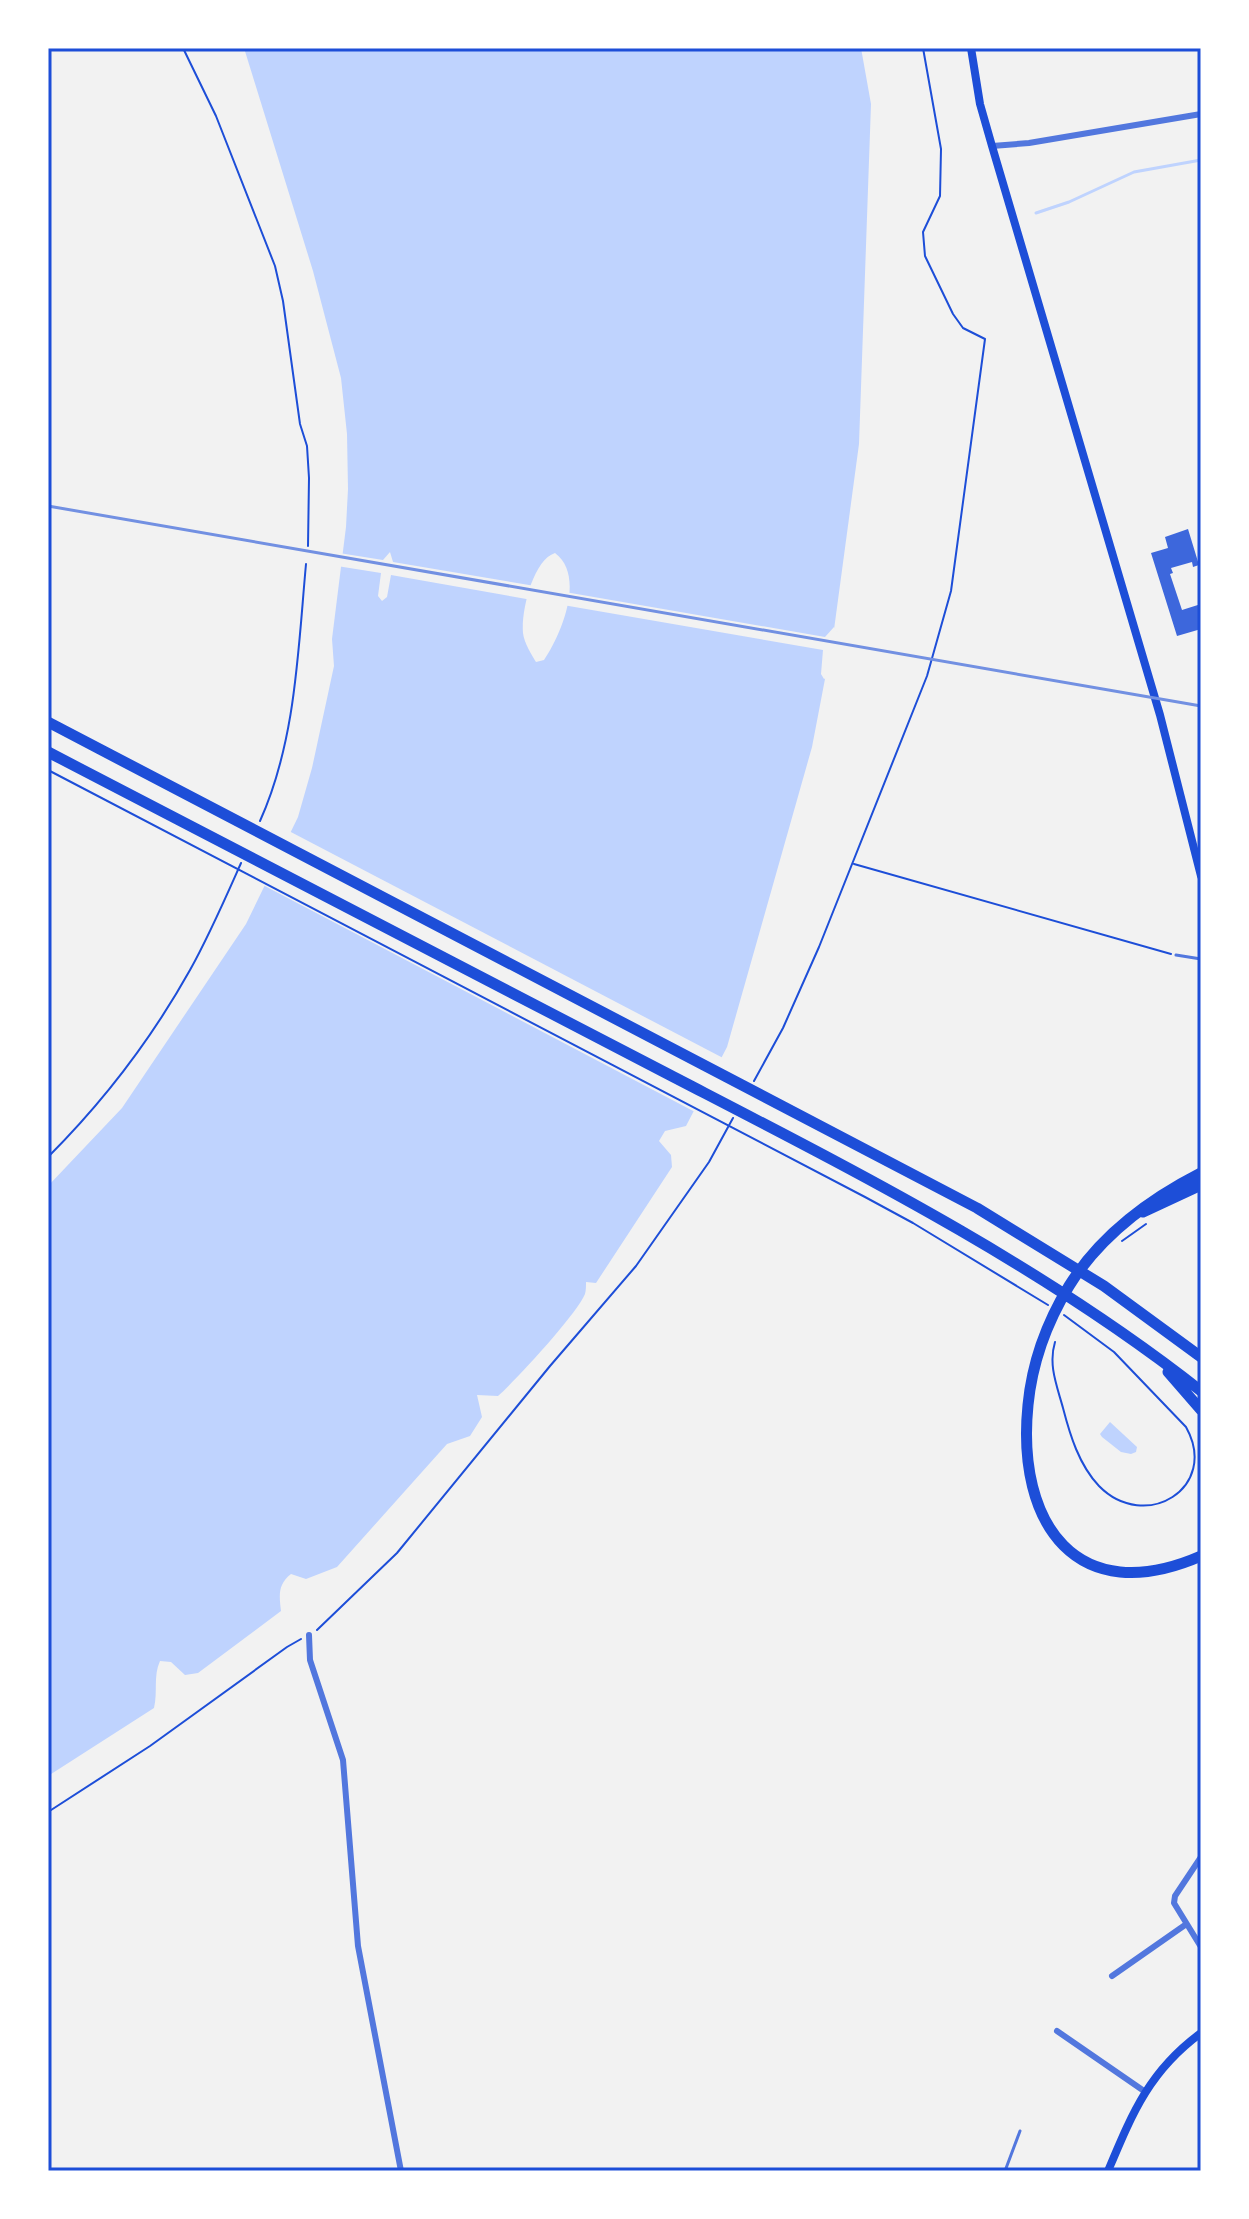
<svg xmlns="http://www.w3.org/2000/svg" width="1249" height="2219" font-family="Cabin,sans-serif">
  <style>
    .water { fill: #bfd3fe; fill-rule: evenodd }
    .pier { fill: #f2f2f2 }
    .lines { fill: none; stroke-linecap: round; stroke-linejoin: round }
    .stream { stroke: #bfd3fe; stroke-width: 3 }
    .building { fill: #3d67dc }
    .path { stroke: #1d4ed8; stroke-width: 2 }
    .service { stroke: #5277de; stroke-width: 3 }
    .minor { stroke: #5277de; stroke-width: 6 }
    .secondary { stroke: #1d4ed8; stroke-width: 8 }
    .motorway { stroke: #1d4ed8; stroke-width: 11 }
    .rail { stroke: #7290e2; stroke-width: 3 }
    .neatline { fill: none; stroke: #1d4ed8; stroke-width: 3 }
  </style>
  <rect width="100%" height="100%" fill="#f2f2f2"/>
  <!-- water -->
  <path class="water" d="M244 48H861L871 104 859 444 833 637 812 747 727 1047 686 1126 665 1131 659 1141 671 1155 672 1167 596 1283 586 1282C586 1285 586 1291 585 1294 576 1315 516 1380 498 1396L477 1395 482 1417 470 1436 447 1444 337 1567 306 1579 291 1574C278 1584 279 1595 281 1611L198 1673 185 1675 171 1662 160 1661C153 1676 158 1692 154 1708L48 1776V1186L122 1108 246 924 298 817 312 768 334 666 332 639 346 527 348 489 347 434 341 378 313 271ZM555 553C586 576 561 635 544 660L536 662C532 655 524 643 523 633 521 611 533 560 555 553Z
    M1110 1422 1137 1447 1136 1452 1131 1454 1121 1452 1102 1437 1100 1434Z"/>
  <!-- pier -->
  <path class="pier" d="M390 552 393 562 535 586 532 600 391 575 387 597 382 601 378 596 381 573 337 566 339 553 383 560Z
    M565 592 825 637 834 627 838 633 829 677 824 679 821 674 823 650 563 605Z
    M287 830 725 1059 697 1113 261 884Z"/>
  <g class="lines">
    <!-- stream -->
    <path class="stream" d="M1036 213 1069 202 1134 172 1201 160"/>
  </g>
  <!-- building -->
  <path class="building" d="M1188 529 1199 565 1193 567 1192 562 1171 568 1173 573 1170 574 1182 610 1201 604V629L1177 636 1151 553 1168 548 1165 537Z"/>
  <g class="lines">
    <!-- path -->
    <path class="path" d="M183 48 216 116 275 266 283 301 300 424 307 446 309 478 308 546
      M48 770 865 1197 913 1223 1048 1305
      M260 821C296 741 298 650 306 564
      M854 864 1171 954
      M1201 937 1199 938 1201 948
      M754 1081 783 1028 819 947 927 676 951 591 985 339 963 328 953 314 925 256 923 232 940 196 941 149 923 48
      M48 1157C103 1102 152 1038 190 970 209 936 225 899 241 863
      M1122 1241 1146 1224
      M1055 1342C1048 1365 1057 1386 1063 1408 1070 1435 1079 1465 1099 1486 1145 1533 1220 1488 1186 1427L1114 1352 1064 1315
      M317 1630 397 1553 550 1366 636 1266 709 1162 733 1118
      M48 1812 150 1746 287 1647 301 1639"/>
    <!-- service -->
    <path class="service" d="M1176 955 1201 959
      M1005 2171 1020 2131"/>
    <!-- minor -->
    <path class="minor" d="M992 146 1029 143 1201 114
      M309 1635 310 1660 343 1760 358 1946 401 2171
      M1201 1857 1175 1896 1174 1903 1201 1947
      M1112 1976 1185 1925
      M1057 2031 1144 2091"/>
    <!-- secondary -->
    <path class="secondary" d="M971 48 980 104 992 146 1160 715 1201 876
      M1108 2171C1132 2114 1149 2071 1201 2033"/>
    <!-- motorway -->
    <path class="motorway" d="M48 722 977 1208 1104 1286 1201 1357
      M48 752C254 859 460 966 666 1073 851 1169 1037 1262 1201 1391
      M1201 1173C1150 1199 1100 1236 1069 1286 1047 1322 1032 1364 1028 1405 1016 1524 1077 1610 1201 1556
      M1143 1212 1201 1185
      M1168 1372 1201 1410"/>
    <!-- rail -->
    <path class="rail" d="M48 506 1201 706"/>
  </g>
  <!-- border -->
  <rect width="1249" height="2219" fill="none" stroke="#ffffff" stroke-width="100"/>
  <rect x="50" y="50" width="1149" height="2119" class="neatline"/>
</svg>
